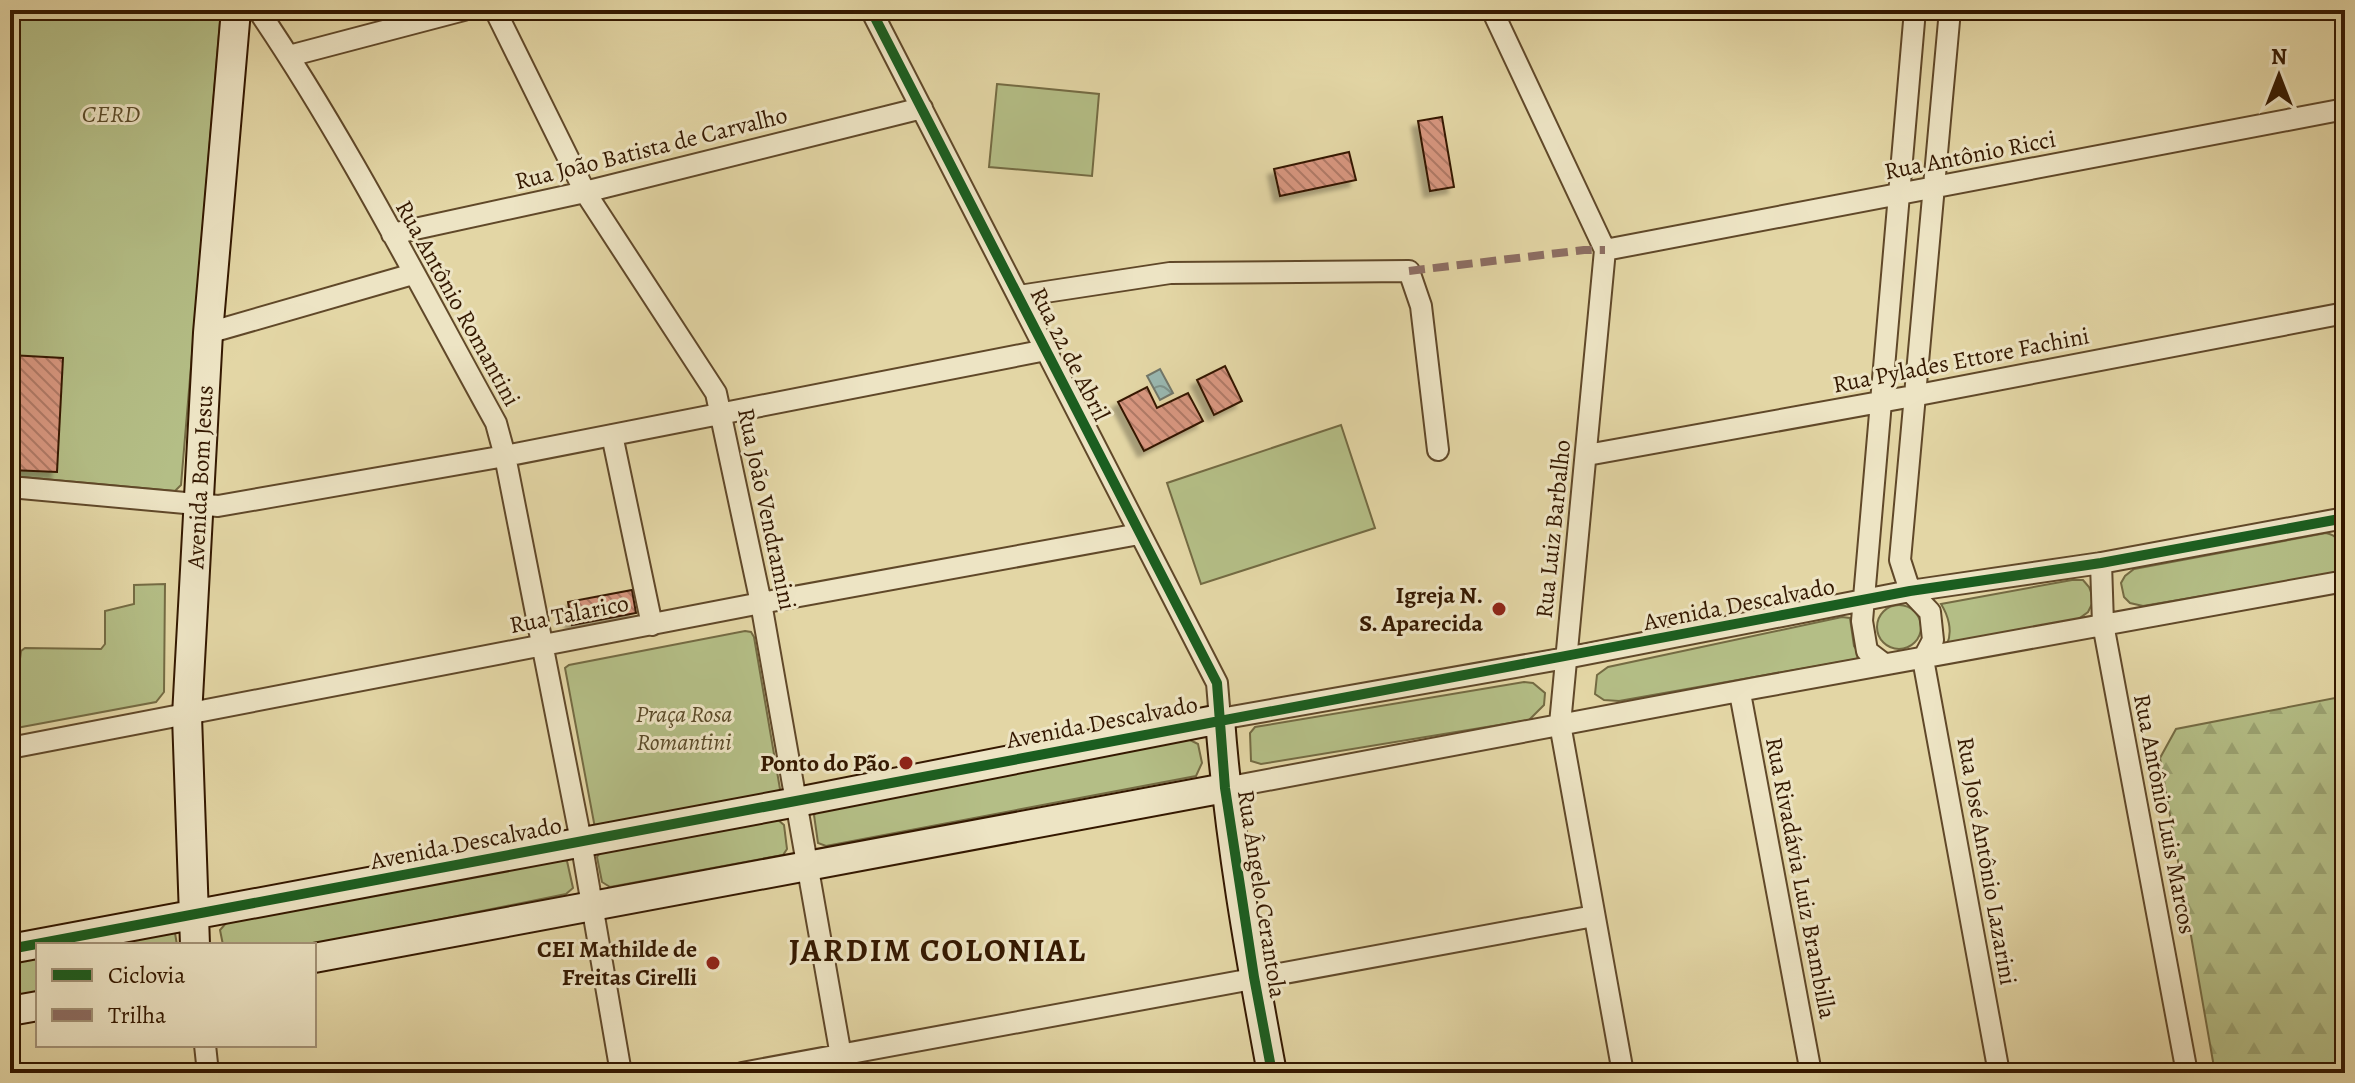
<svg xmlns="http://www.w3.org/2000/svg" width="2355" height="1083" font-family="Alegreya,serif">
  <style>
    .green { fill: #b4be86; stroke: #746b43; stroke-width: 2 }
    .forest { fill: url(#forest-firs); stroke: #746b43; stroke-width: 2 }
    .water { fill: url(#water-waves); stroke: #71776a; stroke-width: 2 }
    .building { fill: url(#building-back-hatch); stroke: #341800; stroke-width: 2; filter: url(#shadow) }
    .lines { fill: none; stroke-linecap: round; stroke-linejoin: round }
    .street-casing { stroke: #604829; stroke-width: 24 }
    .secondary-casing { stroke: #341800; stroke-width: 32 }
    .street { stroke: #ede4c4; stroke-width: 20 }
    .secondary { stroke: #ede4c4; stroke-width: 28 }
    .quiet { stroke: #8d6e63; stroke-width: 8; stroke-dasharray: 16 8; stroke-linecap: butt }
    .cycleway-casing { stroke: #ede4c4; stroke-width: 15 }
    .cycleway { stroke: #1b5e20; stroke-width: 10 }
    .poi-dot { fill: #8f2418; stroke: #ede4c4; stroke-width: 3 }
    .labels { text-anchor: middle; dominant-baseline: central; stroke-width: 6; stroke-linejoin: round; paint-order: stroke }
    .park-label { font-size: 24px; font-style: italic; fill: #5a4a28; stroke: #ede4c4 }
    .street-label { font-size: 24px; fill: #341800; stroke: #ede4c4 }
    .poi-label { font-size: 24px; font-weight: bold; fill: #341800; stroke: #ede4c4; text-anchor: end }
    .district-label { font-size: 32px; font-weight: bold; letter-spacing: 2px; fill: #341800; stroke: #ede4c4 }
  </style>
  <defs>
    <pattern id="forest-firs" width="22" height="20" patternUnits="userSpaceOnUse" patternTransform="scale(2)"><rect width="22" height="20" fill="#b4be86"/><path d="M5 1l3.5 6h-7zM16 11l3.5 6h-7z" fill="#9ba372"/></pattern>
    <pattern id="water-waves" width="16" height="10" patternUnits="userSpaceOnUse" patternTransform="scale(2)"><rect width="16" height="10" fill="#99b7b0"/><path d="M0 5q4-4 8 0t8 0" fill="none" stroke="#7e948d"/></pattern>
    <pattern id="building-back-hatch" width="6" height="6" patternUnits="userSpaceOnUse" patternTransform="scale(2)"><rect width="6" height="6" fill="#d7967f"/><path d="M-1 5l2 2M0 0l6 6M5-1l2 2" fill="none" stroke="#af7966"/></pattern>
    <filter id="shadow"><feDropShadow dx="-6" dy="6" stdDeviation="2" flood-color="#0004"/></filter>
  </defs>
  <rect width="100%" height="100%" fill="#e3d6a5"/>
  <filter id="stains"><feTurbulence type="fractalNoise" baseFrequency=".0025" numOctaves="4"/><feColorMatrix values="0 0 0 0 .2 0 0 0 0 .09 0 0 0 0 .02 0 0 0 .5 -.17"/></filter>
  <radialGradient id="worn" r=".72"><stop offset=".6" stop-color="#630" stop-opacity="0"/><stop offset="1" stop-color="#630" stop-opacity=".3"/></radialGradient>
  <!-- green -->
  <path class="green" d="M10 10H221L181 485 175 491 10 476Z
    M997 84 1099 94 1092 176 989 167Z
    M1341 425 1375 528 1201 584 1167 483Z
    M2326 533C2347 538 2348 561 2333 574L2143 606 2130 603 2124 597 2121 583 2125 576 2134 569Z
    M2072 580H2083L2089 587 2094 600 2088 612 2077 620 1947 644C1953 631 1948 615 1941 604Z
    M165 584 164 692 156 702 11 729 21 651 25 648 101 649 105 644V611L134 604V585Z
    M1877 627a22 22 0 1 1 44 0a22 22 0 1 1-44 0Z
    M1842 617 1850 618 1854 646 1859 653 1857 659 1619 701 1604 700 1595 694 1597 675 1608 667Z
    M745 631 751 632 754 637 780 789 778 795 595 828 565 668 569 665Z
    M1524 682 1533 683 1545 693 1544 705 1529 720 1261 764 1251 761 1250 733 1255 727Z
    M1188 739 1198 744 1202 763 1196 776 826 846 818 843 814 815 819 809Z
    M777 819 784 825 787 849 783 855 610 887 602 882 597 857 601 851Z
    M561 858 567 861 573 888 566 894 314 945H223L220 930 227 922Z
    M167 930 175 933 177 945H90Z
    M38 955V992L10 997V960Z"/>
  <!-- forest -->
  <path class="forest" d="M2340 697 2345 701V1073H2215L2160 758 2176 729Z"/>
  <!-- water -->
  <path class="water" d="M1160 369 1173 393 1160 400 1147 376Z"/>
  <!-- building -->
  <path class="building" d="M1442 117 1454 187 1430 191 1418 121Z
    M1349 152 1356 180 1280 196 1274 169Z
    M10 355 63 358 57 472 10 470Z
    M1225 366 1242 401 1214 415 1197 380Z
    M1147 387 1157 408 1188 393 1203 421 1144 451 1118 402Z
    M632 590 636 613 572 625 568 602Z"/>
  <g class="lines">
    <!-- street casing -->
    <g class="street-casing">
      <path id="street" d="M258 10C347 141 419 284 496 423L505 456 581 841 621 1073
        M495 10 585 192 716 393 761 603 844 1073
        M871 10 1217 683 1220 719 1566 658 1910 591 2101 563 2345 518
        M1492 10 1605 250 1560 724 1623 1073
        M1950 10 1900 560 1910 591 1930 612 1933 640 1923 659 1999 1073
        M289 56 464 10
        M392 234 585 192 922 108
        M1605 250 2345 109
        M1019 296 1170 273 1409 271 1421 306 1438 450
        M208 333 413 274
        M612 435 652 625
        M1587 455 1913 396 2345 313
        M10 487 218 506 505 456 1046 350
        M2101 563 2103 624 2187 1073
        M1884 664 1867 651 1862 621 1915 10
        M1740 693 1811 1073
        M10 748 761 603 1139 534
        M1225 788C1598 716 1971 648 2345 581
        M205 1045 208 1073
        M742 1073 1594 916"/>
    </g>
    <!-- secondary casing -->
    <g class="secondary-casing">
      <path id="secondary" d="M195 945 187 716 208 333 236 10
        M10 949 797 802 1220 719C1229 838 1250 956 1272 1073
        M314 958 1225 788
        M10 1011 38 1006"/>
    </g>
    <!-- street -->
    <use href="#street" class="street"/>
    <!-- secondary -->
    <use href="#secondary" class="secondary"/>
    <!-- quiet -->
    <path class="quiet" d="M1409 271 1584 250H1605"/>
    <!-- cycleway casing -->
    <g class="cycleway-casing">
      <path id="cycleway" d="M871 10 1217 683 1225 788 1254 977 1272 1073
        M10 949 1910 591 2101 563 2345 518"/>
    </g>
    <!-- cycleway -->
    <use href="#cycleway" class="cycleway"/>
  </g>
  <!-- markers -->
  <g class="poi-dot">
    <circle cx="1499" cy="609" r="8"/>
    <circle cx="906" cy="763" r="8"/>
    <circle cx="713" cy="963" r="8"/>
  </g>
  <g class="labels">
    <!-- park labels -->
    <g class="park-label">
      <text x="111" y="114">CERD</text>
      <text x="684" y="714">Praça Rosa<tspan x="684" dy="28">Romantini</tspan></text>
    </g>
    <!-- street labels -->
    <g class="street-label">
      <text transform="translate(651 148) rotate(-14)">Rua João Batista de Carvalho</text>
      <text transform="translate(1970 155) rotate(-11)">Rua Antônio Ricci</text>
      <text transform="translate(458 303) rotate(61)">Rua Antônio Romantini</text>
      <text transform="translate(1070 354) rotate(63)">Rua 22 de Abril</text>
      <text transform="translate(1961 360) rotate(-11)">Rua Pylades Ettore Fachini</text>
      <text transform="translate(200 477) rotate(-87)">Avenida Bom Jesus</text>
      <text transform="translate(767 509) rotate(78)">Rua João Vendramini</text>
      <text transform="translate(1553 529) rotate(-84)">Rua Luiz Barbalho</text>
      <text transform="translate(1739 604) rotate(-11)">Avenida Descalvado</text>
      <text transform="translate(569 614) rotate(-11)">Rua Talarico</text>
      <text transform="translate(1102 722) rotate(-11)">Avenida Descalvado</text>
      <text transform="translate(2165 814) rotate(79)">Rua Antônio Luis Marcos</text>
      <text transform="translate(466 843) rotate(-11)">Avenida Descalvado</text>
      <text transform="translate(1987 861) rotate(80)">Rua José Antônio Lazarini</text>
      <text transform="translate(1801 878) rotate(79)">Rua Rivadávia Luiz Brambilla</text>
      <text transform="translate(1262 894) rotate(81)">Rua Ângelo Cerantola</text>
    </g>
    <!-- poi labels -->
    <g class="poi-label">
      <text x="1483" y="595">Igreja N.<tspan x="1483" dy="28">S. Aparecida</tspan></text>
      <text x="890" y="763">Ponto do Pão</text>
      <text x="697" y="949">CEI Mathilde de<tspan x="697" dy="28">Freitas Cirelli</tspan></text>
    </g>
    <!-- district labels -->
    <g class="district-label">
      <text x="938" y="950">JARDIM COLONIAL</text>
    </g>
  </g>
  <!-- margin -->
  <rect width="2355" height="1083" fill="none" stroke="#e3d6a5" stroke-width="40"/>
  <rect x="12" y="12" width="2331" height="1059" fill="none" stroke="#341800" stroke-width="4"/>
  <rect x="20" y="20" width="2315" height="1043" fill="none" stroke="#341800" stroke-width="2"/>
  <!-- legend -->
  <rect x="36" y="943" width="280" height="104" fill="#ede4c4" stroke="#a39276" stroke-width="2"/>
  <rect x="52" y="969" width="40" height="12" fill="#1b5e20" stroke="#a39276" stroke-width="2"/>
  <text x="108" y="983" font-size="24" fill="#341800">Ciclovia</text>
  <rect x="52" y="1009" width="40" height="12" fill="#8d6e63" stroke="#a39276" stroke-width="2"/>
  <text x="108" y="1023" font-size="24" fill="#341800">Trilha</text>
  <!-- north arrow -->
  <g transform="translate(2279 76)" stroke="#ede4c4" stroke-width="6" paint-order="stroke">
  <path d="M0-6L14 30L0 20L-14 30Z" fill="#341800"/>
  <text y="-12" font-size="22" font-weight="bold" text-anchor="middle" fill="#341800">N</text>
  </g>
  <rect width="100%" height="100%" filter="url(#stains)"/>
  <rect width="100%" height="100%" fill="url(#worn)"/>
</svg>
